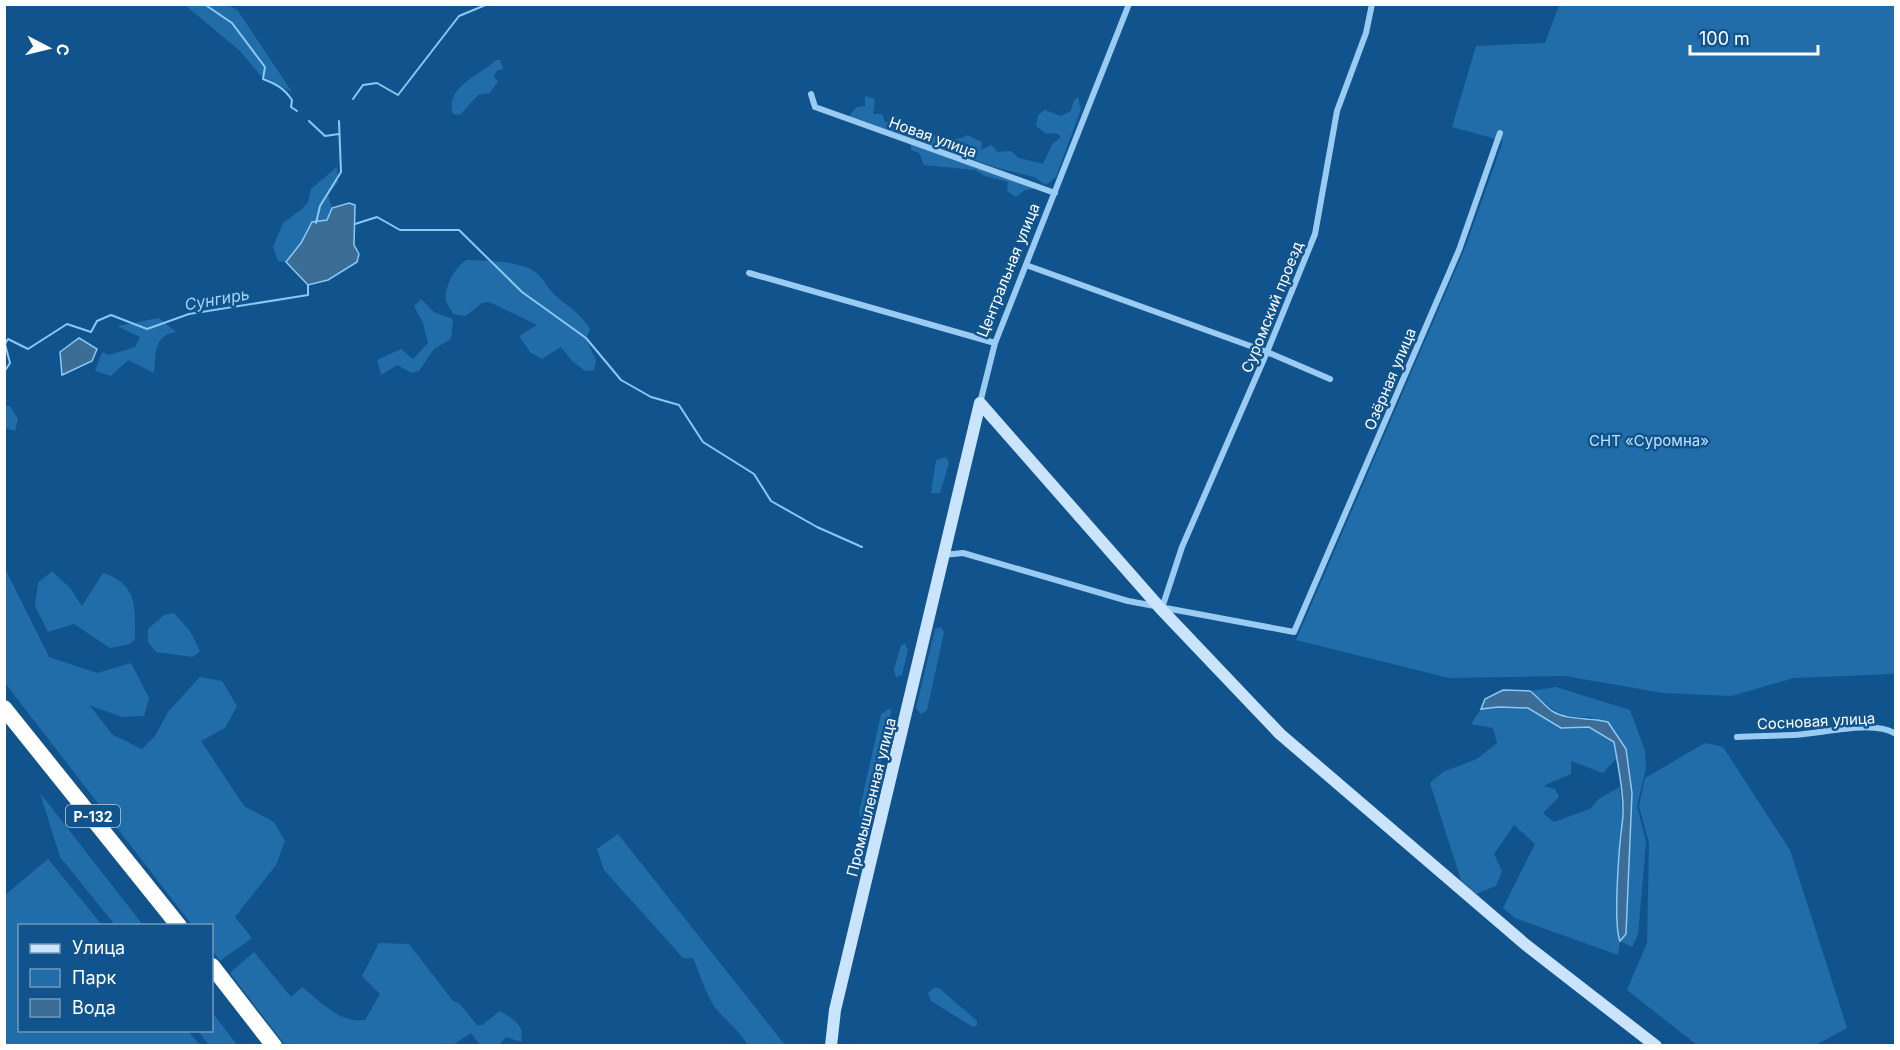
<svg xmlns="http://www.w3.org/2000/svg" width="1900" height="1050" font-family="Inter,sans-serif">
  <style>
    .green { fill: #206daa }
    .water { fill: #3c6d97; stroke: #8bc8f5; stroke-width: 1.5 }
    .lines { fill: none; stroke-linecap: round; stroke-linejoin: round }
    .stream { stroke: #8bc8f5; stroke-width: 2 }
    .street { stroke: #9acbf2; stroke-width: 6 }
    .secondary { stroke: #c9e4fc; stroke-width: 12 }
    .highway { stroke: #fff; stroke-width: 16 }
    .labels { text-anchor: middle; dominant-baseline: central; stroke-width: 5; stroke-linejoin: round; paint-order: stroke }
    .shield { fill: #11548d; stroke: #b8ccdd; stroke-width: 1.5 }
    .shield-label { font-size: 14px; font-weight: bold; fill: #fff }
    .street-label { font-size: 15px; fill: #fff; stroke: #11548d }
    .park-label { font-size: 15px; fill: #c1e2fd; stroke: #11548d }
    .water-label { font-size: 16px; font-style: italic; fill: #a6d4f9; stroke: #11548d }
  </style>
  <rect width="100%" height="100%" fill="#11548d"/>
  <!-- green -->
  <path class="green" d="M185 5H228L238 11 292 92 260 75 240 51Z
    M1559 5H1895V674L1794 678 1731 696 1663 693 1565 676 1449 678 1296 640 1465 248 1503 141 1452 127 1476 46 1545 43Z
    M496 60H500L503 69 496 71 494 77 498 81 490 93 478 95 460 115 453 114C444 86 482 75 496 60Z
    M865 96 875 99 873 114H882L885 122C897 122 915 122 921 133 939 131 950 146 967 135L982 142 981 150 991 145 998 152 1011 151 1019 158 1043 164 1053 143 1060 138 1059 134 1045 133 1036 126 1038 115 1045 110 1061 116 1071 111 1074 100 1078 97 1081 109 1056 177 1046 185 1034 177 1001 169 848 117 857 107 865 106Z
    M911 144 1037 188 1025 190 1016 197 1007 191 1008 182 985 176 975 170 924 165 919 153 911 150Z
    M337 167 338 182 328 195 332 208 327 220 312 222 301 243 286 262 278 261 273 247 283 223 302 209 308 202 311 189Z
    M467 260C487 261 523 260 539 275 545 282 550 291 557 297 569 307 582 315 590 329L586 339 596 360 594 370 585 371 572 361 561 347 542 359 530 352 519 336 537 325 489 302 482 303 466 316 453 314C451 310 447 304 446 300 444 287 456 265 467 260Z
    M421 299 434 312 453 319 451 339 434 349 419 371 412 373 397 365 381 375 377 360 401 349 413 359 428 343 423 323 414 306Z
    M159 318 176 332C153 336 156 353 154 373L128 360 111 376 95 371 102 352 109 355 135 347 140 337 117 326Z
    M5 406H10L18 419 15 431 5 428Z
    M946 457 949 463 940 493H931L936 460Z
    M5 569 49 657 97 673 131 663 149 698 144 716 122 717 89 705 113 735 142 749 155 736 168 712 200 677 222 681 237 706 225 728 201 741 244 806 274 822 285 841 276 865 235 917 252 938 220 961 212 950V926L192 925 5 683Z
    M52 571 71 589 82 606 103 573C138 584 135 608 135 639L130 644 110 648 74 624 48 632 35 606 38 583Z
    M174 613 190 631 200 651 193 657 156 652 148 642V629L164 615Z
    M941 627 944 632 927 710 921 714 916 708 935 629Z
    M905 644 908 650 902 675 896 677 894 670 901 645Z
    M1556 687 1630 710 1645 751 1646 768 1637 806 1646 842 1638 935 1632 947 1620 941 1618 955 1515 918 1503 908 1535 844 1514 825 1494 854 1502 871 1496 886 1476 894 1461 880 1430 783 1443 772 1477 759 1497 743 1493 728 1471 724 1481 709 1498 707 1528 708 1561 728 1589 727 1614 742 1617 758 1603 773 1571 761V774L1543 786 1555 789 1559 797 1543 813 1554 822 1590 809 1600 798 1620 787 1623 825 1619 837V902L1615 930 1629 841 1632 793 1626 749 1591 717C1555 718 1556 710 1530 691Z
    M891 708 890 721 868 817 861 818 859 813 881 714Z
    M1705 743 1723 747 1790 850 1847 1028 1816 1045H1697L1627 990 1647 943 1649 843 1639 806 1645 778Z
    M40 793 143 925H115L60 857Z
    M618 834 785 1045H748C739 1030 725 1021 714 1006 705 992 700 974 693 958H683L604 870 597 849Z
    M48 859 102 925 20 926V1030L188 1031 200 1045H5V895Z
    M379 943 409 944 453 1001 459 1003 477 1025H482L500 1011C514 1020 525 1024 521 1042L506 1037 499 1045H480L471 1033 453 1045H285L230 973 254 952 291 997 302 987C320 1001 340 1024 365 1020L380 994 362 976Z
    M934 988H939L977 1021V1025L973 1027 931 1001 928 993Z
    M212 1012 237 1045H209L198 1031 212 1030Z"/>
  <!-- water -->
  <path class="water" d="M349 203 355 205 354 245 359 254 357 262 328 280 308 285 286 262 301 243 312 222 327 220 332 208Z
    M79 338 97 349 92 361 62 375 60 352Z
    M1503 690 1530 691C1538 697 1544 705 1552 711 1568 721 1590 717 1608 722L1626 749 1632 793 1626 934 1620 941C1613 925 1619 846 1622 825 1626 802 1618 766 1614 742L1589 727 1561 728 1528 708 1498 707 1481 709 1485 699Z"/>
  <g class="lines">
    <!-- stream -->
    <path class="stream" d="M204 4 232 23 265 67 263 79C276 84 284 88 292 100L291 107 297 111
      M353 99 363 85 377 83 398 95 459 16 488 4
      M309 121 325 136 339 134
      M316 223 320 206 341 172 339 121
      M355 224 377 217 400 230H459L522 292 586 338 621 380 651 397 679 405 703 442 754 474 771 501 817 527 862 547
      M4 372 10 363 5 344 8 339 28 349 67 324 91 332 97 321 111 315 147 329 189 314 308 295V285"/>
    <!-- street -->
    <path class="street" d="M811 94 815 107 1055 193
      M1026 265 1267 352 1330 379
      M749 273 995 343
      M980 403 995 343 1129 4
      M943 555 963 553 1128 601 1294 632 1459 250 1500 133
      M1162 608 1182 547 1267 352 1315 234 1337 111 1366 33 1372 4
      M1737 737C1755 736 1774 736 1793 735 1821 734 1872 719 1896 734"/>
    <!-- secondary -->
    <path class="secondary" d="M980 403 1161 609 1280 734 1526 945 1656 1046
      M831 1046 835 1010 980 403"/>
    <!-- highway -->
    <path class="highway" d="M4 708 179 926
      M212 966 274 1046"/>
  </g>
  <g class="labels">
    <!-- shield labels -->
    <rect class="shield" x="66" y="805" width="54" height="22" rx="4.5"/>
    <g class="shield-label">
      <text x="93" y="816">Р-132</text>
    </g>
    <!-- street labels -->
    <g class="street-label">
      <text transform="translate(933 137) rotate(20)">Новая улица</text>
      <text transform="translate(1008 270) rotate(-68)">Центральная улица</text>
      <text transform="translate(1272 307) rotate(-68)">Суромский проезд</text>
      <text transform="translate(1390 379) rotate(-67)">Озёрная улица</text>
      <text transform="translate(1816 721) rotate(-3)">Сосновая улица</text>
      <text transform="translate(871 797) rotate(-76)">Промышленная улица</text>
    </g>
    <!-- park labels -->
    <g class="park-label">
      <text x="1649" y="440">СНТ «Суромна»</text>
    </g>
    <!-- water labels -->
    <g class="water-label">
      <text transform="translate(217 299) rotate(-10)">Сунгирь</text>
    </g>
  </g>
  <!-- border -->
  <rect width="1900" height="1050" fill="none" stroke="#ffffff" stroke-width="12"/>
  <!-- legend -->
  <rect x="18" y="924" width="195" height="108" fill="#11548d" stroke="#7098bb" stroke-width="1.5"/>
  <rect x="30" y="944" width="30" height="9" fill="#c9e4fc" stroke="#7098bb" stroke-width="1.5"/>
  <text x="72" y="954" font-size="18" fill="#ffffff">Улица</text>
  <rect x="30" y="969" width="30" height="18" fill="#206daa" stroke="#7098bb" stroke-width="1.5"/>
  <text x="72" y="984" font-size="18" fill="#ffffff">Парк</text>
  <rect x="30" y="999" width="30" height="18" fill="#3c6d97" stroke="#7098bb" stroke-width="1.5"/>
  <text x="72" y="1014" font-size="18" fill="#ffffff">Вода</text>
  <!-- north arrow -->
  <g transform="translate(48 48) rotate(97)" stroke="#11548d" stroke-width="4.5" paint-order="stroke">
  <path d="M0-4.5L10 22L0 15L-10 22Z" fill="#ffffff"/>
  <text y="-9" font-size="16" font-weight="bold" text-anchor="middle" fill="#ffffff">С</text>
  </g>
  <!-- scale -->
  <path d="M1690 45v9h128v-9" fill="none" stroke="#ffffff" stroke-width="3"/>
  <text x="1699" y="45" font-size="18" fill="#ffffff" stroke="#11548d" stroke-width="4.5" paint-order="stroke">100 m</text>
</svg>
